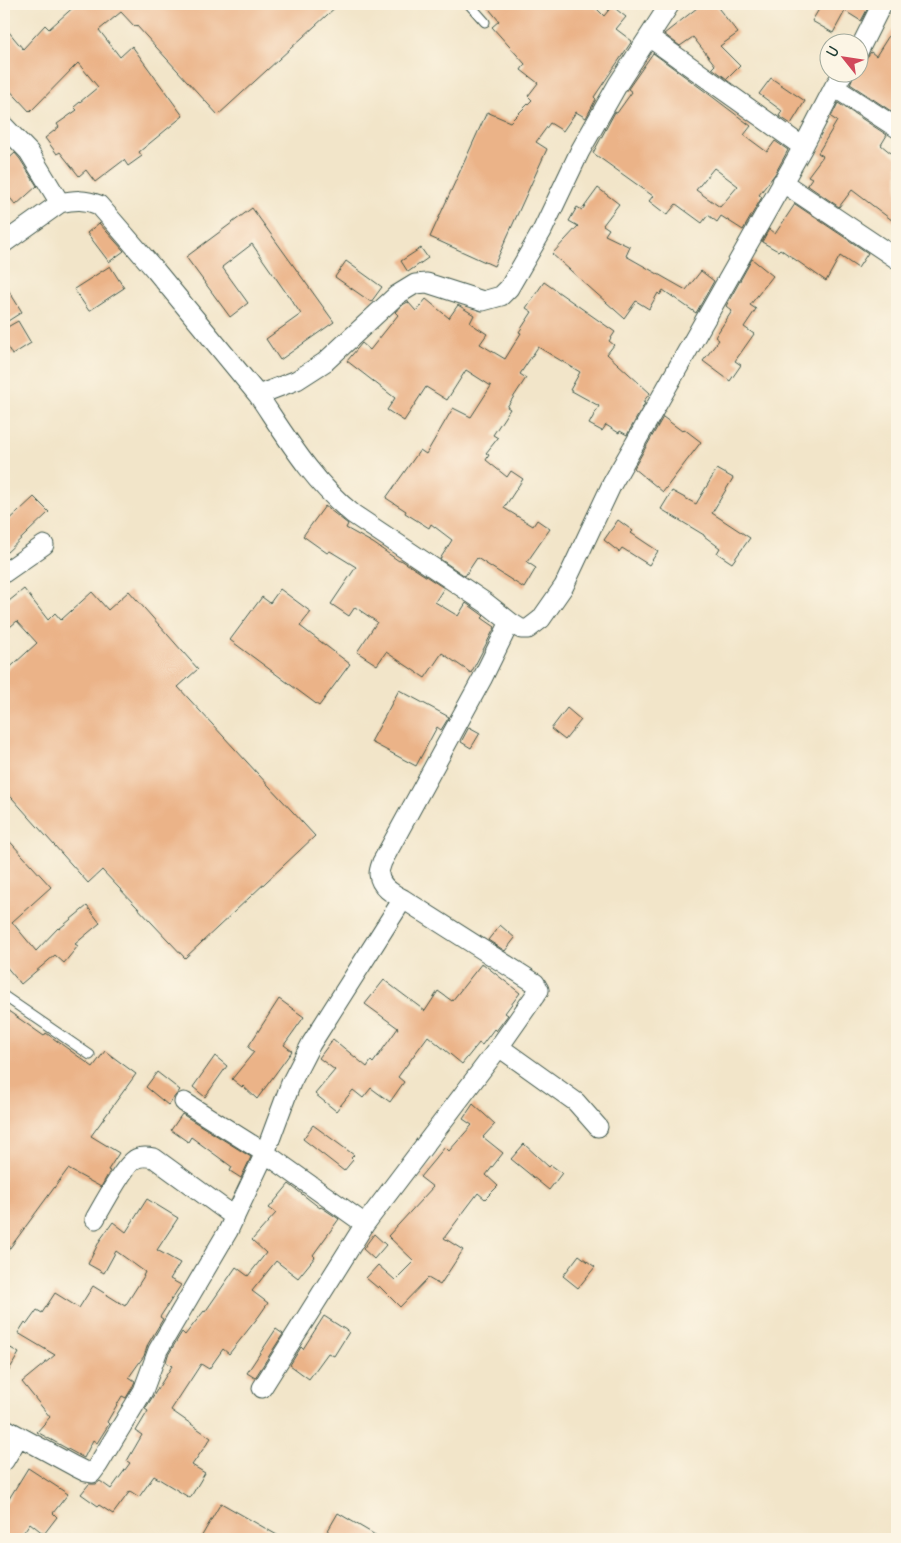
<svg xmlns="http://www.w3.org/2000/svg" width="901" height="1543" font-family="Delius,sans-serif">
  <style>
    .building { fill: #ebb388; fill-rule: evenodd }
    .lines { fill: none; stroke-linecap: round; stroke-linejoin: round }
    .lane-casing { stroke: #3f564a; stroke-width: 11 }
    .street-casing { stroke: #3f564a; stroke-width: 21 }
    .lane { stroke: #fff; stroke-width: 9 }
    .street { stroke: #fff; stroke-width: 19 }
  </style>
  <rect width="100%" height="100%" fill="#fcf5e5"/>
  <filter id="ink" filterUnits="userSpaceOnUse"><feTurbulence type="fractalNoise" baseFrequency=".02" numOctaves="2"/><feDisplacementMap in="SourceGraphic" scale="10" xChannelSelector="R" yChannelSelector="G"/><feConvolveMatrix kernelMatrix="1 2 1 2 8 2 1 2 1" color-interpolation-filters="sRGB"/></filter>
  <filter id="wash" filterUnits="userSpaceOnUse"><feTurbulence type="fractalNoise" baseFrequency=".0096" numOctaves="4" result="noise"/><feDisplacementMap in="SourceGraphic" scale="20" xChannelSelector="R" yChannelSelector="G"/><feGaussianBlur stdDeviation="1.12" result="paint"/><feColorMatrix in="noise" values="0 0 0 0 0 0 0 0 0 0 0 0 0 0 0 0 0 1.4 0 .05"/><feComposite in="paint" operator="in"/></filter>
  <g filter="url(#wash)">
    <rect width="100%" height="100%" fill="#f2e5c9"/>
    <g id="blocks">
      <!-- building -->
      <path class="building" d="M77 4H339L218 115 136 25 135 27 121 12 99 30 120 57 132 46 183 116 139 152 142 156 128 166 124 160 95 182 86 170 79 176 60 152 57 154 45 138 59 127 57 124 77 110 74 107 98 87 78 63 30 112 4 84V26L23 49 45 25 49 29Z
        M485 4H592L604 16 612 6 626 17 616 29 632 41 594 97 596 99 586 118 576 112 563 131 550 123 536 142 547 149 494 266 430 237 487 112 510 122 532 100 528 96 538 83 521 70 525 64 492 27 499 21Z
        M702 4H715L738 33 720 46 740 66 727 79 712 68 715 65 693 37 680 46 664 34Z
        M822 4H870L861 21 845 11 833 33 812 21Z
        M897 23V115L850 84 855 72H858V68L871 52 876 56Z
        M653 53 710 95 751 126 744 135 767 152 775 141 788 150 775 174 759 195 762 197 743 230 721 216 717 222 708 215 702 223 676 204 667 215 649 201 653 196 593 153 615 112 617 113 632 92 628 89ZM714 168 738 186 720 207 696 190Z
        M771 78 805 101 791 124 779 116 782 111 759 94Z
        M838 103 887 135 881 145 897 158V224L852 190 839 207 807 185 812 178 808 176 823 156 818 153 837 121 831 117Z
        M15 153 20 159 37 186 16 205 4 191V163Z
        M598 188 619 204 603 225 609 229 605 235 630 247 626 256 686 290 701 271 714 281 696 313 663 290 660 295 658 293 649 309 636 301 624 318 552 254 578 226 569 221 577 207 582 210Z
        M795 204 868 253 858 268 840 256 826 281 780 249 778 251 762 242 769 229 775 234Z
        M252 208 334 322 280 360 266 339 301 314 252 244 222 267 248 303 230 317 186 257Z
        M99 223 124 251 109 262 87 233Z
        M421 248 428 258 408 272 401 261Z
        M752 259 773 276 750 305 756 309 744 327 754 334 735 361 741 365 730 381 703 361 719 340 715 337 732 311 726 306Z
        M346 261 382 287 371 302 335 277Z
        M110 266 124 288 89 311 74 289Z
        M544 282 615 332 609 341 614 345 607 354 650 393 643 402 645 403 627 435 620 431 619 433 606 425 602 431 589 424 599 406 570 390 580 372 538 347 520 374 526 378 507 407 510 409 493 435 498 438 486 453 489 455 486 460 507 477 511 471 523 479 504 508 533 526 537 520 550 529 527 562 536 568 524 588 477 558 465 576 440 559 452 540 431 524 429 528 405 513 406 511 386 498 420 450 426 454 453 408 471 417 491 386 466 370 447 400 426 387 404 421 387 410 395 398 347 361 362 343 370 350 398 315 395 312 404 304 408 302 416 311 426 299 449 318 458 305 474 315 470 323 487 334 480 344 505 359 521 333 519 332 532 312 526 308Z
        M4 283 22 312 8 321 4 314Z
        M18 321 31 343 12 355 4 340V329Z
        M663 417 682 431 684 429 701 442 663 492 634 468Z
        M717 469 733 478 712 513 750 538 732 563 717 553 720 548 704 536V535L661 509 672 491 696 504Z
        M34 497 49 512 4 555V525Z
        M325 506 348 524 346 528 373 543 399 561 401 560 444 588 435 602 458 616 466 603 484 616 482 618 495 627 471 673 442 653 425 678 386 652 377 665 357 652 377 622 355 607 349 616 331 604 356 567 330 551 327 553 303 536Z
        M618 520 633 531 631 533 658 551 649 565 622 548 619 552 604 540Z
        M24 589 48 620 55 613 61 620 92 592 108 610 129 591 198 669 178 687 315 836 185 958 102 870 88 883 4 789V673L37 643 17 621 4 632V605Z
        M280 589 311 612 300 626 350 664 319 706 230 640 262 597 270 603Z
        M399 690 449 717 441 730 437 727 416 766 371 742Z
        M567 708 581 720 565 740 551 729Z
        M469 727 480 733 471 748 461 742Z
        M4 835 51 887 12 922 36 951 58 928 59 929 87 906 100 923 75 944 78 946 64 963 55 955 21 984 4 964Z
        M500 925 515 938 505 951 488 940Z
        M482 963 520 993 505 1013 508 1015 496 1031 494 1029 482 1045 479 1043 462 1064 428 1036 398 1077 404 1082 390 1102 371 1088 363 1098 353 1090 336 1111 315 1094 335 1070 319 1058 333 1039 367 1067 371 1061 373 1063 398 1028 365 1004 384 980 425 1011 438 991 452 1001Z
        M279 999 304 1017 284 1045 292 1051 257 1099 243 1086 242 1087 232 1079 254 1052 248 1047Z
        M4 1008 44 1036 46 1033 93 1067 105 1051 136 1074 91 1136 119 1153 108 1170 110 1171 101 1187 68 1169 4 1256Z
        M215 1056 227 1066 205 1097 193 1087Z
        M157 1072 180 1090 168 1105 146 1087Z
        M473 1104 495 1124 483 1137 503 1153 486 1175 498 1186 485 1199 478 1193 444 1238 463 1250 440 1285 428 1278 400 1307 379 1286 378 1288 366 1278 378 1265 395 1280 414 1261 388 1236 433 1187 420 1177 445 1147 449 1151 472 1125 463 1119Z
        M182 1114 251 1157 241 1178 230 1171 232 1167 191 1137 188 1142 171 1130Z
        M313 1125 354 1155 351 1158 353 1160 344 1171 303 1139Z
        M524 1144 549 1167 551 1165 562 1173 549 1190 511 1159Z
        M289 1184 320 1208 321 1207 339 1219 313 1255 315 1257 298 1278 276 1261 252 1291 268 1303 259 1316 229 1354 223 1349 209 1369 201 1364 171 1410 211 1438 192 1465 205 1473 190 1498 154 1476 139 1497 130 1491 113 1514 99 1505 98 1506 81 1494 89 1484H96L100 1481 111 1489 130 1463 127 1461 142 1435 136 1431 148 1411 145 1409 172 1366 166 1362 168 1355 182 1332 185 1335 204 1311 205 1312 236 1267 248 1276 266 1253 252 1240 276 1213 269 1208Z
        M147 1199 178 1218 157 1250 180 1263 170 1279 181 1285 160 1317 163 1319 148 1344 144 1356 129 1377 135 1381 133 1386 126 1398 122 1396 107 1422 109 1424 97 1443 93 1440 84 1458 37 1432 50 1417 22 1382 55 1355 18 1333 25 1322 27 1324 37 1310 42 1313 55 1293 79 1308 93 1286 125 1306 144 1276H143L145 1272 116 1251 104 1273 88 1264 100 1240 113 1222 126 1232Z
        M374 1234 386 1245 374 1259 363 1249Z
        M579 1255 595 1267 578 1288 563 1276Z
        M324 1316 349 1332 334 1356 328 1353 309 1379 290 1365 301 1347 303 1349Z
        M276 1329 283 1334 255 1378 247 1373Z
        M4 1344 19 1353 4 1379Z
        M28 1468 68 1494 53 1513 57 1517 44 1534 30 1523 19 1539H11L4 1535V1507Z
        M221 1503 284 1539H200Z
        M338 1513 382 1539H323Z"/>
    </g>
  </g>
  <g filter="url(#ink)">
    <use href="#blocks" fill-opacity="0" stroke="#3f564a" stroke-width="1"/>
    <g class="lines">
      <!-- lane casing -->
      <g class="lane-casing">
        <path id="lane" d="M469 4 485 22
          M4 996 90 1055"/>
      </g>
      <!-- street casing -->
      <g class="street-casing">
        <path id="street" d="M649 37 803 147
          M858 52 882 4
          M834 87 897 128
          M4 126 29 152 60 203C74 200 85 199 99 205L156 271 258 395 297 380 325 362 397 295 415 284 427 283 483 301 501 296 509 288 542 231 580 151 618 84 670 4
          M782 182 897 259
          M4 243 60 203
          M4 573 44 545
          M510 622 521 629H528L541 619 564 586 612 484 803 147 834 87 844 72
          M499 1047 576 1102 598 1127
          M184 1102 265 1153 291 1083 311 1044 403 899
          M95 1219C102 1207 126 1161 138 1158 143 1156 149 1157 154 1158L235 1217
          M262 1388 365 1224
          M4 1428 74 1466 86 1472 92 1473 98 1465 143 1391 158 1350 228 1231 265 1153 365 1224 499 1047 539 990 535 983 403 899C393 894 380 887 379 874 379 870 381 865 382 862L482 679 510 622 486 603 353 514C312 481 287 438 258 395
          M4 1461 19 1436"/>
      </g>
      <!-- lane -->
      <use href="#lane" class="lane"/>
      <!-- street -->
      <use href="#street" class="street"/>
    </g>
  </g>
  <!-- margin -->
  <rect width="901" height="1543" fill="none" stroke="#fcf5e5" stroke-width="20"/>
  <!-- north arrow -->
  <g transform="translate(844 58) rotate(300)"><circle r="24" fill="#fcf5e5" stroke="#a4ab9e"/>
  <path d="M0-4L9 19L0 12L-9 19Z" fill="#d1495b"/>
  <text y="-8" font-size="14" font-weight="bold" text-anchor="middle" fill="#1f3d34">U</text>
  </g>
</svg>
